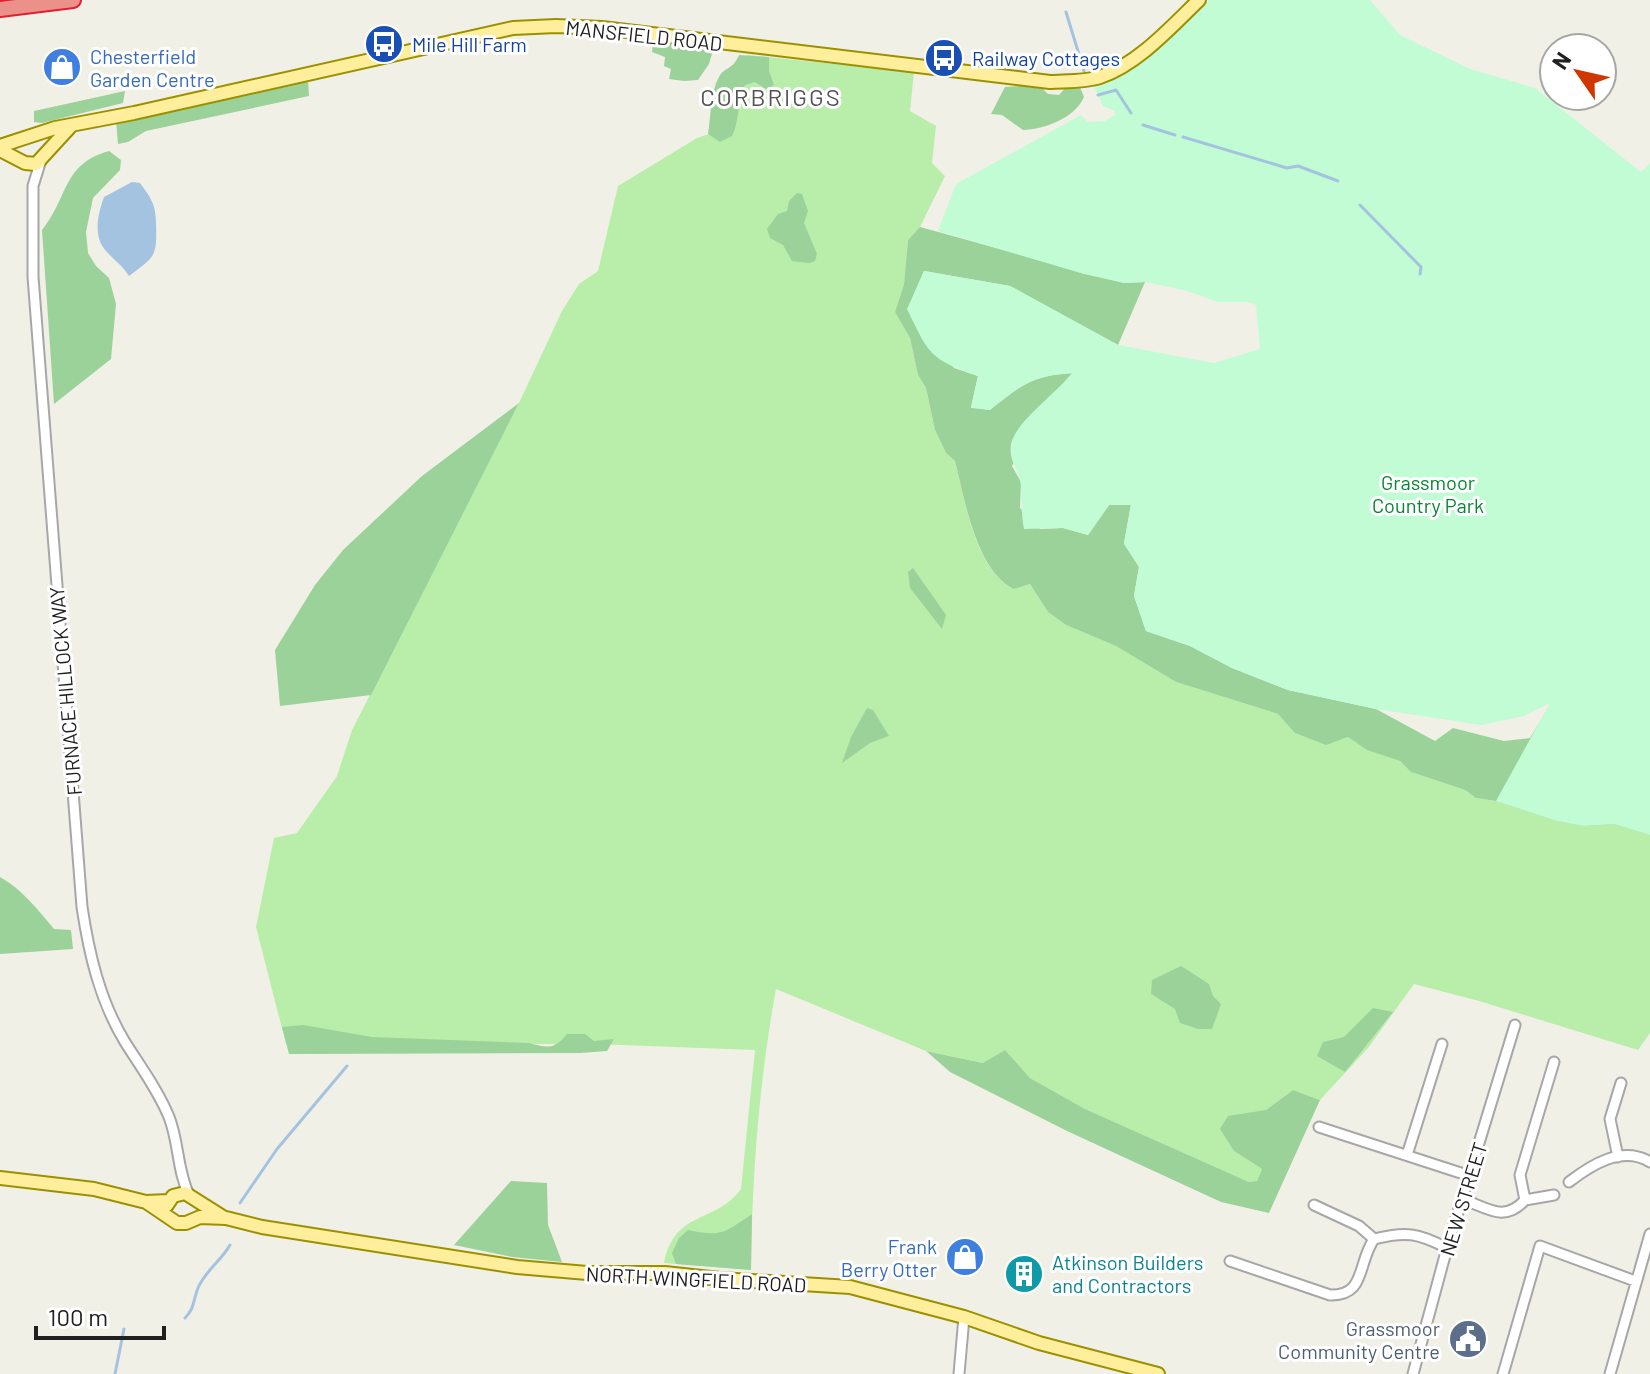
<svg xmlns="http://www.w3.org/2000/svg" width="1650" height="1374" font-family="Barlow,sans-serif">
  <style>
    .grass { fill: #b9edaa }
    .forest { fill: #9bd299 }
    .park { fill: #c1fcd5 }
    .water { fill: #a4c3e0 }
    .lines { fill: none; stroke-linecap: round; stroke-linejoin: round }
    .stream { stroke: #a4c3e0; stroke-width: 3 }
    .minor-casing { stroke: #a7a7a7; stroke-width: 13 }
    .major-casing { stroke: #9b9000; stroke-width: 16 }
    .highway-casing { stroke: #e31e2f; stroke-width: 18 }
    .minor { stroke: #fff; stroke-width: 9 }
    .major { stroke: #ffee9c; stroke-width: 12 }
    .highway { stroke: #eb918a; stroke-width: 14 }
    .labels { text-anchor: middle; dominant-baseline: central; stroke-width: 6; stroke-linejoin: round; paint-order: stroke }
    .street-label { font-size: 20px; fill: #202020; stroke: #fff }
    .transit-label { font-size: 20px; fill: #164399; stroke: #fff; text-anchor: start }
    .shop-label { font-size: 20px; fill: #366cbe; stroke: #fff; text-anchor: start }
    .park-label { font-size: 20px; fill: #078532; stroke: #fff }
    .culture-label { font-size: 20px; fill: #0d838f; stroke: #fff; text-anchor: start }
    .service-label { font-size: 20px; fill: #4e5e75; stroke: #fff; text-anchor: end }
    .quarter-label { font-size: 24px; letter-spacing: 2px; fill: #535353; stroke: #fff }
  </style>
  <rect width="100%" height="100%" fill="#f1f0e6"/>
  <!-- grass -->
  <path class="grass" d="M747 55 914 72 910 111 936 126 932 163 945 176 920 227 908 240 904 284 895 312 910 338 918 375 926 388 935 430 946 453 955 461C965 500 975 571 1014 589L1030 584 1048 612 1066 625 1116 646 1176 682 1278 714 1296 733 1326 744 1348 737 1368 750 1400 761 1411 772 1465 790 1476 798 1496 801 1557 821 1583 825 1614 824 1650 835V1033L1638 1050 1479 1001 1414 984 1368 1048 1320 1100 1293 1090 1266 1110 1234 1151 1262 1169 1257 1181 1249 1182 1085 1109 1030 1078 1005 1050 984 1063 926 1051 776 989C759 1082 752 1175 751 1270L664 1263C675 1209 716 1224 741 1189L755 1050 595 1044H286L256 927 274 838 297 833 337 776 352 730 519 403 562 311 579 284 598 271 618 186 697 138 728 128Z"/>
  <!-- forest -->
  <path class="forest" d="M671 41 714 47 709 64 698 80 684 81 669 79 671 69 664 66 665 57 652 52 653 42Z
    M739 55 769 57V71L774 85 766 89 755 82 745 85C737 102 740 120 732 136L720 142 708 134C711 117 710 93 719 77 725 66 732 71 739 55Z
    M308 80 309 96 146 131 128 142 118 144 116 120Z
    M1079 85 1084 97C1075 118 1045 129 1023 130L1002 115 991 114 1005 87 1021 86 1043 89 1048 94 1059 95 1066 87Z
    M125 91 123 103 42 123 34 122V111Z
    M109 151 121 160 120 170 93 198 86 232 88 253 96 266 109 278 116 304 111 359 54 404 42 230C69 197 62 164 109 151Z
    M797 193 802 194 808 211 804 223 817 254 815 261 809 263 792 261 783 245 770 238 767 229 778 214 787 211 789 201Z
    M920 227 1124 283 1145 282 1118 345 1010 286 924 271 908 310 954 368 978 376 971 407 990 410C1022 385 1031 376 1072 373L1058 390 1012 466 1021 482 1020 508 1040 529 1063 528 1088 535 1109 505 1131 504 1124 543 1139 567 1134 596 1146 631 1190 646 1232 668 1288 690 1376 709 1435 741 1453 728 1504 741 1530 738 1575 664 1650 835 1614 824 1583 826 1557 821 1496 801 1476 798 1465 790 1411 772 1400 761 1367 750 1348 737 1326 745 1295 733 1278 714 1176 682 1116 646 1066 625 1048 612 1030 584 1014 589C976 571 965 500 955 461L946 453 935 430 926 388 918 375 910 338 895 312 904 284 908 240Z
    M519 403 371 695 280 706 275 650 315 585 343 550 422 476Z
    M913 568 946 615 942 629 910 588 908 572Z
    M867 708 873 710 889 736 870 743 842 763 851 737Z
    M0 877C22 889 38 910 54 929L71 930 73 949 0 954Z
    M1181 966 1209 984 1213 996 1221 1004 1212 1029H1198L1180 1023 1175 1009 1151 994 1152 980Z
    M1373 1008 1393 1012 1345 1072 1317 1056 1323 1042 1344 1037Z
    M303 1025 372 1037 529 1043C548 1048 554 1050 567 1034H585L594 1041 614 1039 607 1051 580 1053 289 1054 282 1027Z
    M1005 1050 1030 1078 1085 1109 1249 1182 1257 1181 1262 1169 1234 1151 1220 1129 1228 1116 1266 1110 1293 1090 1320 1100 1269 1213 1221 1202 1067 1131 950 1072 926 1051 983 1063Z
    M511 1181 547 1183 548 1225 562 1262 512 1257 454 1245Z
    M752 1214 751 1270 676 1264 672 1253 679 1238 688 1230C722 1237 724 1233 752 1214Z"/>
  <!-- park -->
  <path class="park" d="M1209 0H1370L1400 35 1470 69 1535 88 1641 172 1650 163V835L1614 824 1583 826 1557 821 1496 801 1550 703 1524 716 1481 725 1376 709 1288 690 1232 668 1190 646 1146 631 1134 596 1139 567 1124 544 1131 505H1109L1088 535 1063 528 1024 529C1021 514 1022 501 1021 486 1020 471 1008 461 1011 444 1016 421 1057 393 1072 373 1031 376 1021 385 990 410L971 408 978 376C929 359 929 354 907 309L924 271 1010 286 1118 345 1214 363 1260 349 1256 305 1247 302H1218L1187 291 1146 282 1124 283 1084 274 938 231 956 184 1081 115 1088 122 1105 121 1115 115V111L1103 106 1093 84 1171 34Z"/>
  <!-- water -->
  <path class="water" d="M132 182 140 183C151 198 156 205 156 223 157 256 156 256 129 276 122 265 115 261 107 252 92 237 98 214 104 197Z"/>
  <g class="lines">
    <!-- stream -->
    <path class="stream" d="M1066 12 1084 71
      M1098 95 1116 90 1131 113
      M1143 125 1175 135
      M1183 137 1287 168 1298 166 1338 181
      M1360 205 1421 267 1420 274
      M240 1203 277 1149 347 1066
      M185 1318C195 1308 193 1300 198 1288 205 1271 221 1261 230 1245
      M115 1374 124 1329"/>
    <!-- minor casing -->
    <g class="minor-casing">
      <path id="minor" d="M41 160 33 186V277L82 907C89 954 100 1001 125 1042 140 1066 158 1090 169 1117 179 1142 177 1170 189 1195
        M1319 1127 1470 1176
        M1407 1155 1442 1044
        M1618 1157 1610 1119 1621 1083
        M1569 1182C1591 1165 1622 1145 1650 1162
        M1462 1199C1488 1208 1504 1223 1525 1200L1520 1175 1554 1062
        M1525 1200 1554 1195
        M1314 1205 1359 1226 1374 1239
        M1230 1261 1330 1295C1366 1296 1357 1264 1374 1239 1406 1231 1418 1233 1447 1248
        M959 1374 964 1317
        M1413 1374 1447 1248 1515 1025
        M1503 1374 1540 1246 1635 1281
        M1610 1374 1650 1234"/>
    </g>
    <!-- major casing -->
    <g class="major-casing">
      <path id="major" d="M0 146 55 128 134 113 513 28 556 26 602 28 1050 82C1067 81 1085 82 1100 77 1138 64 1171 27 1199 0
        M0 150 25 163 36 164 70 127
        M0 1178 94 1189 146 1202 168 1201
        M146 1202 177 1223H186L200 1217 226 1218 262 1227 517 1267 587 1273H665L720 1279 850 1287 964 1317 1039 1343 1158 1374
        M167 1205 173 1196 185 1193 223 1217"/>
    </g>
    <!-- highway casing -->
    <g class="highway-casing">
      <path id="highway" d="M0 9 73 0"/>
    </g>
    <!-- minor -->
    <use href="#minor" class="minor"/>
    <!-- major -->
    <use href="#major" class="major"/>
    <!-- highway -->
    <use href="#highway" class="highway"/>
  </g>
  <!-- icons -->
  <defs>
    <g id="bus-disc" transform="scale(2)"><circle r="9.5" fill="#1a4fb4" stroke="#fff"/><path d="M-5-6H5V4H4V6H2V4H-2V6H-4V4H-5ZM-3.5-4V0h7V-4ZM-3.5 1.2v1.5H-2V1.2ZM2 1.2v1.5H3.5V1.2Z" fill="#fff"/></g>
    <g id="shop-disc" transform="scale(2)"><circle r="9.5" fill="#3f7fe0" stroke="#fff"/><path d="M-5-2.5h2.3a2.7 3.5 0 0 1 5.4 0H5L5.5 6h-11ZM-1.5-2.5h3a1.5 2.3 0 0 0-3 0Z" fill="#fff"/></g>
    <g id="building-disc" transform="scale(2)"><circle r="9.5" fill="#0f9aa8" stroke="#fff"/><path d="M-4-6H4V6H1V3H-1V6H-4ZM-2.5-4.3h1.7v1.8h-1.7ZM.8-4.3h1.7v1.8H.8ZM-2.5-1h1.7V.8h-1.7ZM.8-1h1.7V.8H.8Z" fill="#fff"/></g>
    <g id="civic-disc" transform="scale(2)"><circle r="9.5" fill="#5c6f8a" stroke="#fff"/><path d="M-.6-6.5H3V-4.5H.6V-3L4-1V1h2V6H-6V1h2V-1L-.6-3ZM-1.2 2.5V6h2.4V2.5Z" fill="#fff"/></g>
  </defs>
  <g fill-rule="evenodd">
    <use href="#bus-disc" x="384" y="44"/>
    <use href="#bus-disc" x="944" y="58"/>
    <use href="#shop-disc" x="62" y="67"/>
    <use href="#shop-disc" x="965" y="1257"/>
    <use href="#building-disc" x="1024" y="1274"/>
    <use href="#civic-disc" x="1468" y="1339"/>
  </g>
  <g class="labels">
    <!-- street labels -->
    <g class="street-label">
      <text transform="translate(644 35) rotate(6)">MANSFIELD ROAD</text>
      <text transform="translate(65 691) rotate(-95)">FURNACE HILLOCK WAY</text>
      <text transform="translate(1463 1199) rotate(-73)">NEW STREET</text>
      <text transform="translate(696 1279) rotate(3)">NORTH WINGFIELD ROAD</text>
    </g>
    <!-- transit labels -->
    <g class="transit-label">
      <text x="412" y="44">Mile Hill Farm</text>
      <text x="972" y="58">Railway Cottages</text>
    </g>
    <!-- shop labels -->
    <g class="shop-label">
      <text x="90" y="56">Chesterfield<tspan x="90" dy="23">Garden Centre</tspan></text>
      <text x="937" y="1246" text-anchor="end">Frank<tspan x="937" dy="23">Berry Otter</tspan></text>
    </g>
    <!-- park labels -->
    <g class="park-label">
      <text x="1428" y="482">Grassmoor<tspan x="1428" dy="23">Country Park</tspan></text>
    </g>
    <!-- culture labels -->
    <g class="culture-label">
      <text x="1052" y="1262">Atkinson Builders<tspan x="1052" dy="23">and Contractors</tspan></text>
    </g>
    <!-- service labels -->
    <g class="service-label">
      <text x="1440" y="1328">Grassmoor<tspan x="1440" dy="23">Community Centre</tspan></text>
    </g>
    <!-- quarter labels -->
    <g class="quarter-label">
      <text x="771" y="96">CORBRIGGS</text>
    </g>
  </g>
  <!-- north arrow -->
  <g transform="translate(1578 72) rotate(304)"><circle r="38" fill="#ffffff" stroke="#a6a6a6" stroke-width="2"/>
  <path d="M0-6L14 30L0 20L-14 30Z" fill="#cf3600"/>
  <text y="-12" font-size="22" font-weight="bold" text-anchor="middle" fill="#202020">N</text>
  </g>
  <!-- scale -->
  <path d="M36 1326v12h128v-12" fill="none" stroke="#202020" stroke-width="4"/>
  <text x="48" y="1326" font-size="24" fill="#202020" stroke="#ffffff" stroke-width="6" paint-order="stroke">100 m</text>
</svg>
